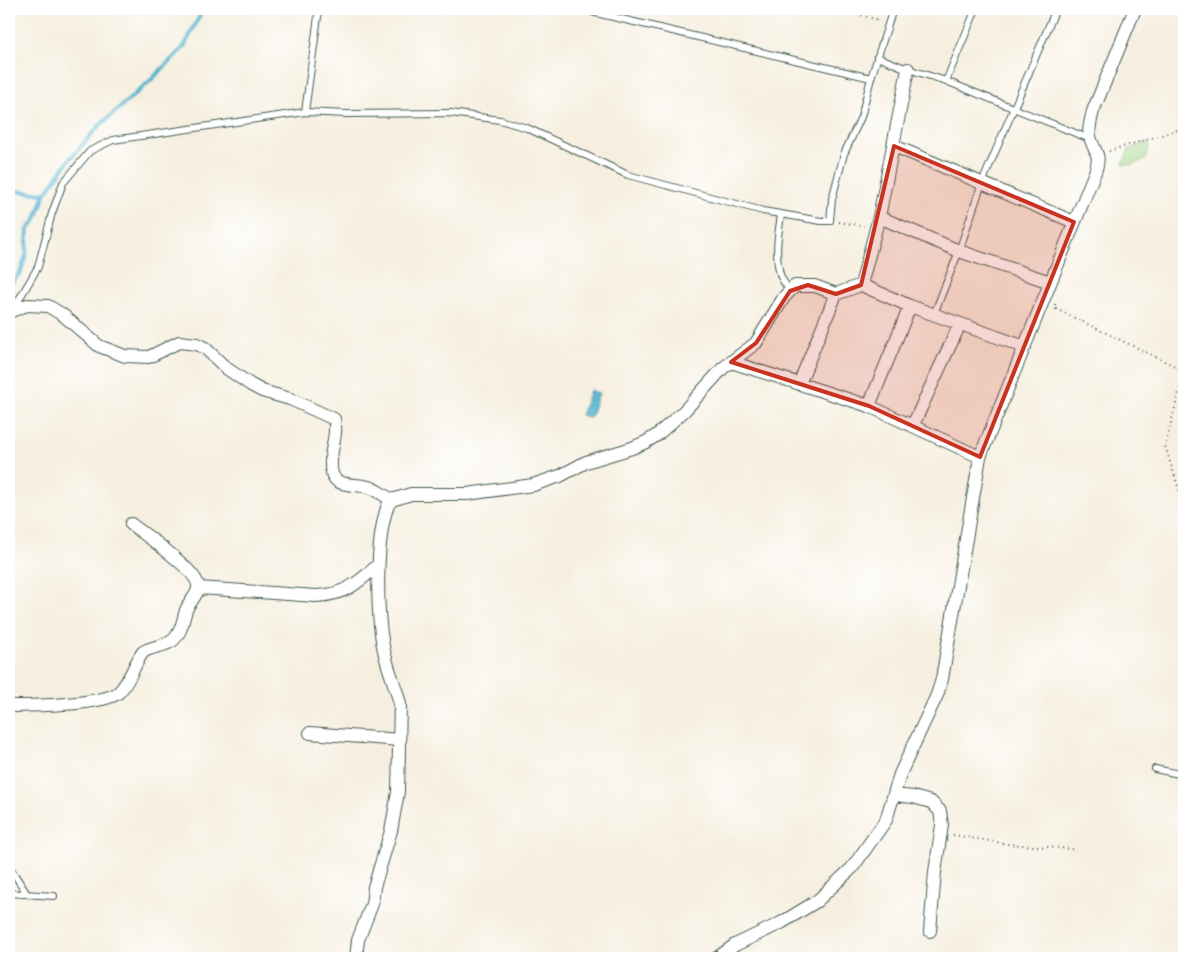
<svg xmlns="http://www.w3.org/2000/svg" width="1193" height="967" font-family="'Balsamiq Sans',sans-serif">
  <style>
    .green { fill: #a4d786; stroke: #628a5d }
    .water { fill: #50b3cf; stroke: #387882 }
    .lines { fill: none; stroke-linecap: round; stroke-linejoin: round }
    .stream { stroke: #50b3cf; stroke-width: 4 }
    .lane-casing { stroke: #3f584e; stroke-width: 8 }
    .street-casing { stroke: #3f584e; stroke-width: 14 }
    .path { stroke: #3f584e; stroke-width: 2; stroke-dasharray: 1 4; stroke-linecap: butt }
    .lane { stroke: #fff; stroke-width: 6 }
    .street { stroke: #fff; stroke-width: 12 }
    .marked { fill: #c8321e; fill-opacity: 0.2; stroke: #c8321e; stroke-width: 4; stroke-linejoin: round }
  </style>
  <rect width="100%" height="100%" fill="#fff"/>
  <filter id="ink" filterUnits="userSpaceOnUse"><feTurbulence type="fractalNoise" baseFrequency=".02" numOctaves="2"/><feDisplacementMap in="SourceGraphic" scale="10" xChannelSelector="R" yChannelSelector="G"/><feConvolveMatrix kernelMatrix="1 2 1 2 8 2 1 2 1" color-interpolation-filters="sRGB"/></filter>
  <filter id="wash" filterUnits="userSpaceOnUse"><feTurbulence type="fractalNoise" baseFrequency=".0096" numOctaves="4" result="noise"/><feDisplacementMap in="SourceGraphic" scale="20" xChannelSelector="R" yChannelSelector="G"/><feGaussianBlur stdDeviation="1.12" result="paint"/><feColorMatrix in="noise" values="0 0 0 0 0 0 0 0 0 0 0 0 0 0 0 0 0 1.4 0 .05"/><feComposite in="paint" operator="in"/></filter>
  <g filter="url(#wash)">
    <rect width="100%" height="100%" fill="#f6efdf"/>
    <!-- green -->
    <path class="green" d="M1150 142 1146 159 1132 165 1123 164 1129 149Z"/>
    <!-- water -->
    <path class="water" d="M590 390 599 393 590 418 581 415Z"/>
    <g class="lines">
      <!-- stream -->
      <path class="stream" d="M9 190 45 194
        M9 285 13 282 21 271 26 255 28 230 36 219 45 194 70 159 98 127 151 80 184 47 203 9"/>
    </g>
  </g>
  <g filter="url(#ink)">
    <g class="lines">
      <!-- lane casing -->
      <g class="lane-casing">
        <path id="lane" d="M592 12 871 78
          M877 57 908 69 946 81 1090 139
          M946 81 976 9
          M305 112 319 9
          M781 215C778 234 774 258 781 277 783 282 787 286 790 291
          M14 308 38 267 52 213 63 183 90 151 113 140 305 112 346 114 451 113 500 120 527 128 628 175 763 211 821 221H830L832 199 844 154 861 117 871 78 893 9
          M934 314 959 251 982 183 1056 9
          M1155 769 1184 775
          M9 866 27 894
          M9 893 54 896"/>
      </g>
      <!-- street casing -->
      <g class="street-casing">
        <path id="street" d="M894 146 1074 222
          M879 217 959 251 1050 282
          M861 285 910 306 1025 347
          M9 312 27 305 48 306 63 315 99 346 125 356 149 357 179 342 197 344 205 348 226 368 251 385 262 391 290 399 334 419C338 434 331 446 331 461 329 492 352 481 372 488 378 491 385 496 392 500
          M731 362 869 406 980 457
          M799 384 836 294
          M869 406 910 306
          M913 425 960 324
          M199 588 316 596C345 595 358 583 378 565
          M9 706C30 706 105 705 119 692 130 681 134 664 143 652 152 646 163 647 172 641 181 635 183 620 186 610 189 602 199 594 198 586 198 571 144 534 131 524
          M310 733 400 740
          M894 795 913 797 931 802 940 811 942 825 935 872 930 931
          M356 958 358 940 372 904 374 887 391 831 398 792 400 704C396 687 389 672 385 655 376 619 375 540 388 505L392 500 411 494H467L533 485 560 476 586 462 632 448 646 442 657 435 684 411 723 368 756 343 784 297 795 286H815L836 294 861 285 879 217 908 69
          M717 958 735 945 781 923 817 901 852 868 886 820 900 774 937 695 942 679 980 457 1095 172C1101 154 1096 155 1091 140 1087 131 1091 120 1093 111L1135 9"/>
      </g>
      <!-- path -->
      <path class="path" d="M837 9 879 20
        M1109 151 1184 128
        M839 222 864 226
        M1055 304 1056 309 1183 370 1182 381 1165 446 1183 502 1184 534
        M953 835 1008 844 1073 849"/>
      <!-- lane -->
      <use href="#lane" class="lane"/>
      <!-- street -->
      <use href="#street" class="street"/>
    </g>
  </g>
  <!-- marked area -->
  <path class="marked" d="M894 146 1074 222 980 457 869 406 731 362 756 343 790 291 808 285 836 294 861 285Z"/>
  <!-- margin -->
  <rect width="1193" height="967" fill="none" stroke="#fff" stroke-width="30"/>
</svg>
